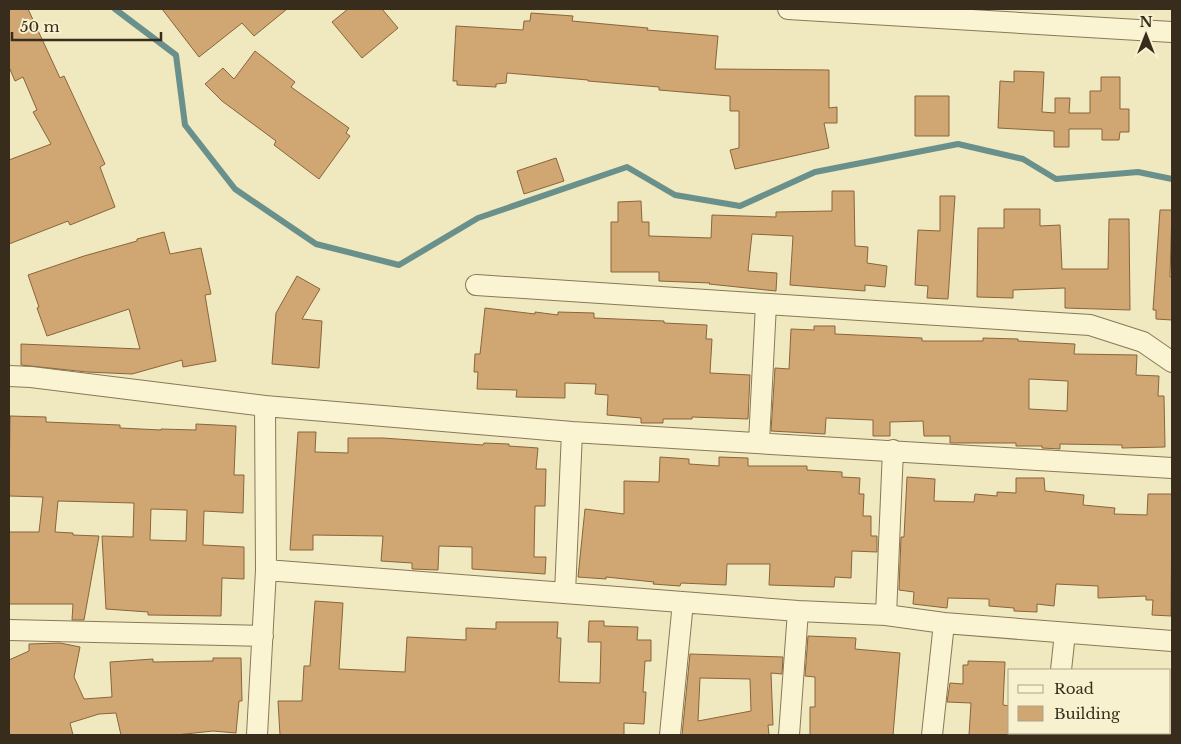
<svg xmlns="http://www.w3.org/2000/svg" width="1181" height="744" font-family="'Libre Baskerville',serif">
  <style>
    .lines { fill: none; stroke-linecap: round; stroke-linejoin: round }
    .stream { stroke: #69908b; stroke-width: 6 }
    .building { fill: #d0a673; stroke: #89653b; fill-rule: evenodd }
    .minor-casing { stroke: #897857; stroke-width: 22 }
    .minor { stroke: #faf4d3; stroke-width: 20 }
  </style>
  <rect width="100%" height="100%" fill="#f0e8bf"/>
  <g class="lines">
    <!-- stream -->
    <path class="stream" d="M115 9 176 55 185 125 235 189 316 244 399 265 478 218 627 167 675 195 740 206 815 172 958 144 1023 159 1056 179 1138 172 1172 179"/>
  </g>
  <!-- building -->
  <path class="building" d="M9 9H28L60 78 64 76 105 164 100 167 115 207 70 225 68 221 9 244V160L51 144 33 112 37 110 23 77 15 81 9 67Z
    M162 9H287L254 36 242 23 199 57Z
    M348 9H382L398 28 362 58 332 22Z
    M531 13 573 16 572 21 648 28 647 30 718 36 715 69 829 70V108L837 107V123H824L829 148 735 169 730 150 739 148V111H730V96L659 90V87L588 81V80L507 73 506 83 496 84V87L457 85V81H453L456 26 523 30 524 21H530Z
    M255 51 295 82 291 87 349 128 346 133 350 136 319 179 274 145 276 141 222 101 205 84 223 68 234 79Z
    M1014 71 1044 72 1042 112 1055 113V98H1070L1069 113H1090V91H1101V77H1120V109H1129V132H1120L1119 140H1102V129H1069V147H1054V131L998 128 1000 81 1014 82Z
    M915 96H949V136H915Z
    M556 158 564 181 524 194 517 171Z
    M832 191H854L855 246 868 247 867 263 887 266 885 287 865 285V291L790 285 793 236 752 234 748 271 777 273 776 291 709 284 710 283 659 281V272H611V222H618V202L641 201 642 222H649V236L711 238 712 215 776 217V212L832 211Z
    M940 196H955L948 299 927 298 928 286 915 285 918 230 940 231Z
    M1004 209H1040V226L1060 225 1062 269H1108L1109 219H1129L1130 310 1065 308V288L1013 290V298L977 297 978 228H1004Z
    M1160 210H1172L1170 277H1172V320L1156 319V310H1153Z
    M164 232 170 254 201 248 211 294 205 295 216 361 183 367 182 360 132 374 87 372 21 365V344L140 349 129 309 47 336 37 308 39 307 28 275 84 256 137 241V239Z
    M297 276 320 289 302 319 322 321 319 368 272 364 276 313Z
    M485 308 535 314V312L558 315V312L594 313V318L664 321V323L707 325 706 339H712L710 373 750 375 748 419 692 417V419H663V423H641V418L607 415 608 395 595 394 596 384 565 383V398L516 397 517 390 477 389 478 372H474L475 354H480Z
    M814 326H835V334L922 338V341H983V338L1018 339V341L1075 344 1074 354 1137 355 1136 375 1159 376 1158 396H1164L1165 447 1122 448V445L1060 444V449L1042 448V446H1016V443H950V436H924L923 421 890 422V436H873V420L826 418 825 434 771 431 775 368 789 369 791 329 814 330ZM1029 379 1068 381 1067 411 1029 409Z
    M10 416 46 417V422L120 425V428L161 430V429L196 430V424L236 426 234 475H244L243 513 204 511 203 545 244 547V579L222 578 221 616 148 615V612L106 609 102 536 133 537 134 503 58 501 55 532 73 533V535L99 536 84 620H72L73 604H9V532H39L43 497 9 496ZM151 509 187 510 186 541 150 540Z
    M298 432H316L315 452 348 453V438H383L483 445 484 443 509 444V446L538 448 536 469H546L545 506H535L534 557H546L545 574 472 569V547L439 546 438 570 412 569V563L381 561 383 536 313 535V550H290Z
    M660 457 689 459V464L719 466V457L748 458V466H807V470L842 472V477L860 478 859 494H864L863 516H871V536H877V552L852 551 851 578 835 577 834 587 769 585 770 564H727L726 585 681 583 680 586 653 584 654 582 606 577V579L578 577 585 509 624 514V481L659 482Z
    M907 477 935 479 934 501 974 502 975 494 997 496V492L1016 493V478H1044L1045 491 1084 495 1083 505 1115 508 1114 514 1147 515 1148 494H1172L1171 616 1152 615 1153 600H1146V596L1098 598V586L1056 584 1054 606 1037 604V612L1014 611V608L989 606V599L948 598 947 608 913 604 914 592 899 590 901 537H904Z
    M315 601 343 603 339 669 405 672 407 637 466 640V628L496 629V622H558L557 638H561L559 682 600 683 601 642H588L589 621H604V626L638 627 637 640H651V661H645L643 692H646L644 724 624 723V735H280L278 701H302L304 666H310Z
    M808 636 856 638 855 649 900 653 893 735H810V707H815V677L805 676Z
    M60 643 80 647 74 677 84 699 112 697 110 662 153 659V662L213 661V658H241L242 701H239L236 733 213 731 176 735H121L116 713 99 714 70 723 73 735H9V660L29 651V644Z
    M690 654 783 657 782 674 771 673 773 725H768L769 735H682ZM700 678 750 679 751 711 698 721Z
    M968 661 1005 662 1003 705 1010 706V735H969L971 703 947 702 950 683 963 684V665H968Z"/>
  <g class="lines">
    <!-- minor casing -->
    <g class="minor-casing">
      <path id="minor" d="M788 9 1172 32
        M476 285 1090 325 1143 342 1172 362
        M9 376 31 377 265 406 266 570 257 735
        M265 406 572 432 1172 468
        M759 442 766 304
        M266 570 798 611 886 615 944 623 1172 641
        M565 593 572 432
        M886 615 893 450
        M9 630 263 636
        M1061 670 1065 633
        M670 735 683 602
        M789 735 798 611
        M932 735 944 623
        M1054 735V733"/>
    </g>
    <!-- minor -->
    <use href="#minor" class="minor"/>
  </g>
  <!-- border -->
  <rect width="1181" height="744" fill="none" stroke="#382d1c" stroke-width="20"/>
  <!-- legend -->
  <rect x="1008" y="669" width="162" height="65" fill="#f7f1cf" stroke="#aba387"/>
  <rect x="1018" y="685" width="25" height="8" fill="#faf4d3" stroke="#aba387"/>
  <text x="1054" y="694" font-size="15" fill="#382d1c">Road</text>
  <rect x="1018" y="706" width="25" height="15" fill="#d0a673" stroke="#aba387"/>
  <text x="1054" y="719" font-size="15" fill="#382d1c">Building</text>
  <!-- north arrow -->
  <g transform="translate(1146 35)" stroke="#f7f1cf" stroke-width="4" paint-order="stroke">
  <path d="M0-4L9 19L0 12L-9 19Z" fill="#382d1c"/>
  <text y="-8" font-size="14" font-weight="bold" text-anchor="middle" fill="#382d1c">N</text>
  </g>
  <!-- scale -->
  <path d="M12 32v8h149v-8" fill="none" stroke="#382d1c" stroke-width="2.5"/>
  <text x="20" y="32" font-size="15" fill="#382d1c" stroke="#f7f1cf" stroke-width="4" paint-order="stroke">50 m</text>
</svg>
